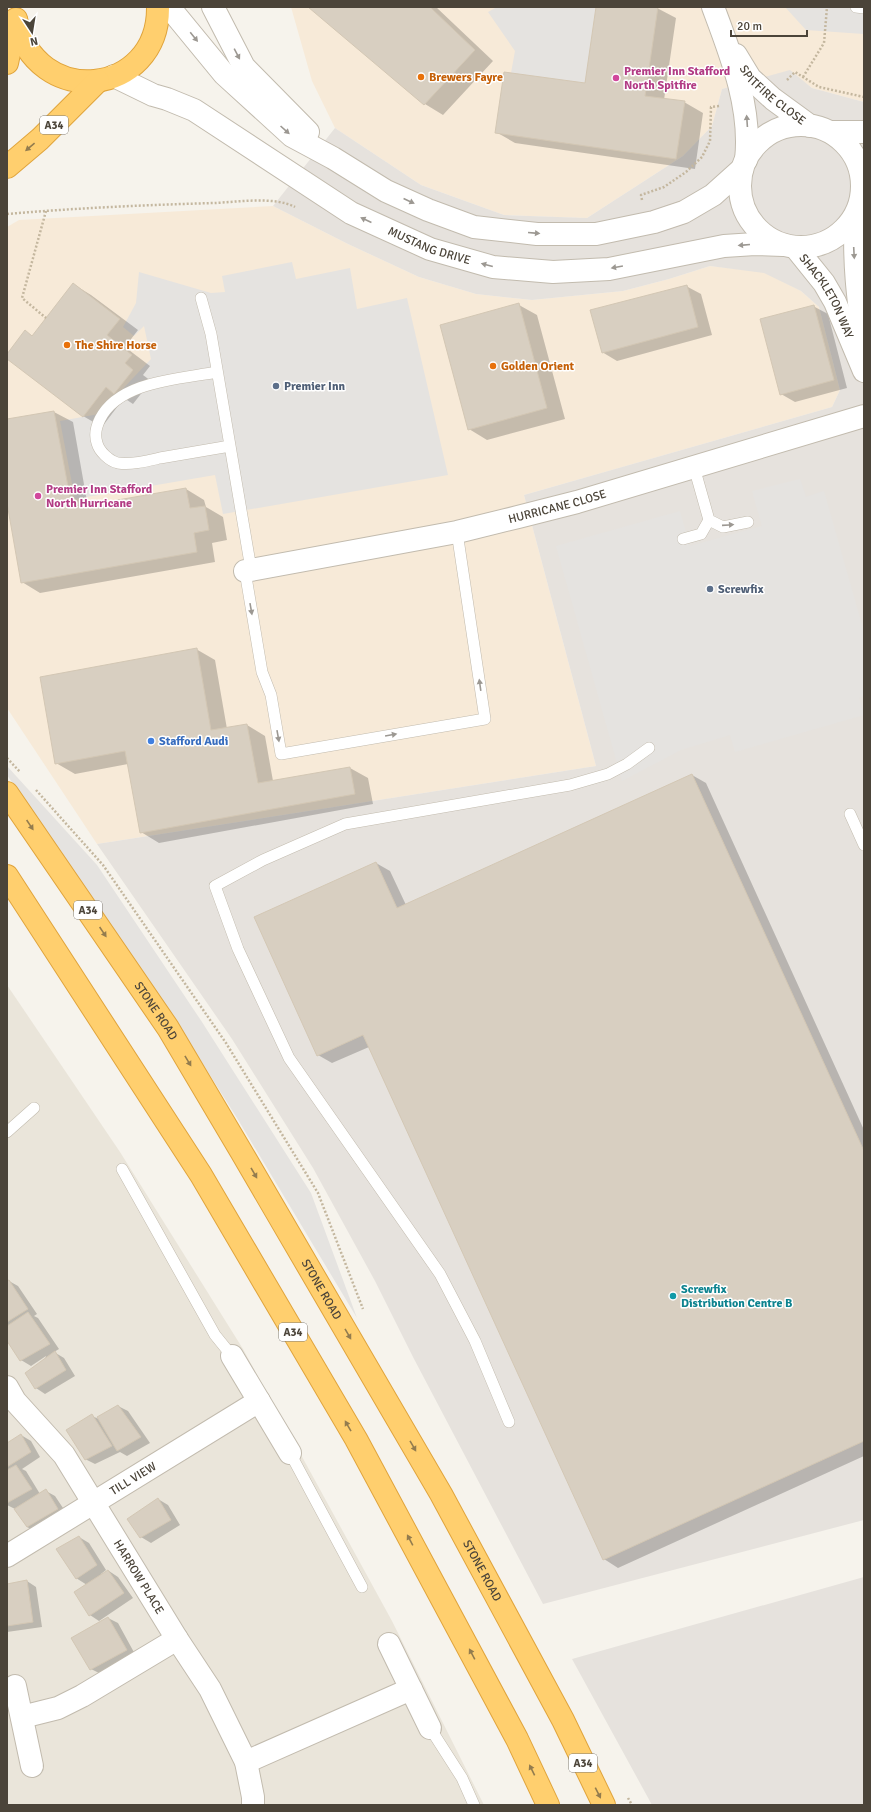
<svg xmlns="http://www.w3.org/2000/svg" width="871" height="1812" font-family="Signika,sans-serif">
  <style>
    .residential { fill: #eae5da }
    .commercial { fill: #f7ead8 }
    .industrial { fill: #e6e2dd }
    .parking { fill: #e5e3e0 }
    .shadow { fill: #0003 }
    .building { fill: #d8cfc1; stroke: #d3c7b4 }
    .lines { fill: none; stroke-linecap: round; stroke-linejoin: round }
    .lane-casing { stroke: #c2bbae; stroke-width: 12 }
    .street-casing { stroke: #c2bbae; stroke-width: 24 }
    .highway-casing { stroke: #e0a43c; stroke-width: 24 }
    .path { stroke: #c4b79f; stroke-width: 2.5; stroke-dasharray: 2 2; stroke-linecap: butt }
    .lane { stroke: #fff; stroke-width: 11 }
    .street { stroke: #fff; stroke-width: 22 }
    .highway { stroke: #ffcf6e; stroke-width: 22 }
    .oneway { fill: #9c9892 }
    .oneway2 { fill: #937c4e }
    .food-dot { fill: #e8710a; stroke: #fff; stroke-width: 1.5 }
    .hotel-dot { fill: #d1479c; stroke: #fff; stroke-width: 1.5 }
    .service-dot { fill: #5c6f8a; stroke: #fff; stroke-width: 1.5 }
    .shop-dot { fill: #3f7fe0; stroke: #fff; stroke-width: 1.5 }
    .culture-dot { fill: #0f9aa8; stroke: #fff; stroke-width: 1.5 }
    .labels { text-anchor: middle; dominant-baseline: central; stroke-width: 3; stroke-linejoin: round; paint-order: stroke }
    .shield { fill: #fff; stroke: #817c74; stroke-width: 1 }
    .shield-label { font-size: 11px; font-weight: bold; fill: #4b4439 }
    .hotel-label { font-size: 12px; font-weight: bold; fill: #b23c85; stroke: #fff; text-anchor: start }
    .food-label { font-size: 12px; font-weight: bold; fill: #c56008; stroke: #fff; text-anchor: start }
    .street-label { font-size: 12px; fill: #4b4439; stroke: #fff }
    .service-label { font-size: 12px; font-weight: bold; fill: #4e5e75; stroke: #fff; text-anchor: start }
    .shop-label { font-size: 12px; font-weight: bold; fill: #366cbe; stroke: #fff; text-anchor: start }
    .culture-label { font-size: 12px; font-weight: bold; fill: #0d838f; stroke: #fff; text-anchor: start }
  </style>
  <rect width="100%" height="100%" fill="#f6f3ec"/>
  <!-- residential -->
  <path class="residential" d="M7 985 120 1152 243 1349 392 1621 484 1805H7Z"/>
  <!-- commercial -->
  <path class="commercial" d="M291 7H864V102L812 88 790 71 722 89 712 126 683 156 587 218 504 215 421 185 335 128 312 81Z
    M273 206 348 244 419 277 476 294 532 300 623 291 669 279 710 266 764 272 801 291 819 307 840 390 832 407 524 495 596 766 97 844 7 708V227L19 220Z"/>
  <!-- industrial -->
  <path class="industrial" d="M790 70 812 88 864 102V1520L543 1604 413 1357 375 1281 313 1168 232 1039 97 844 596 766 524 495 832 407 840 390 819 307 801 291 764 273 710 266 669 279 623 291 532 300 476 294 419 277 348 244 273 206 335 128 421 185 504 215 587 218 683 156 712 126 722 89Z
    M864 1577V1805H652L572 1659Z"/>
  <!-- parking -->
  <path class="parking" d="M497 7H596L585 83 511 73 515 51 488 12Z
    M785 7H864V34L806 30Z
    M292 262 296 279 350 268 357 309 407 298 448 475 223 514 215 475 75 499 60 421 99 414 151 359 144 326 134 336 123 327 136 303 139 272 211 293 225 292 222 276Z
    M800 479 806 497 824 491 864 632V696L859 698 864 715 735 752 730 735 681 750 622 781 556 546 680 511 690 546 762 526 752 491Z
    M7 766 97 865 202 1022 311 1193 357 1318 237 1118 182 1031 7 775Z"/>
  <!-- shadow -->
  <path class="shadow" d="M310 7H436L493 61 443 115 425 104Z
    M597 7 657 8 676 18 664 100 684 102 703 113 695 169 515 143 496 132 585 85Z
    M73 284 91 295 138 330 125 347 150 366 143 375 151 381 133 404 124 398 102 427 83 416 7 358V355L25 332 33 336Z
    M686 286 701 294 712 335 617 361 602 352Z
    M519 305 537 315 565 419 487 440 469 429Z
    M813 306 828 314 847 388 795 402 781 394Z
    M54 412 73 422 88 507 186 489 204 500 206 507 223 517 227 540 212 543 215 562 40 593 22 582 7 498V420Z
    M196 649 215 660 227 729 247 725 265 736 273 781 350 768 368 778 373 804 159 843 141 832 128 764 75 774 56 763Z
    M692 775 706 783 864 1130V1456L618 1568 604 1559 369 1047 332 1063 318 1055 376 863 390 871 406 905Z
    M9 1281 18 1286 37 1314 34 1316 38 1318 59 1349 54 1352 64 1358 75 1376 45 1394 36 1388 46 1356 31 1366 21 1360 7 1339V1282Z
    M118 1406 128 1411 150 1443 127 1456 120 1452 95 1464 85 1459 92 1416 101 1420Z
    M21 1435 31 1441 40 1457 22 1469 26 1471 40 1494 46 1491 55 1496 67 1514 37 1532 27 1527 15 1509 7 1505V1444Z
    M158 1499 168 1505 180 1525 151 1543 141 1537Z
    M79 1537 89 1543 106 1570 101 1574 102 1575 109 1571 118 1577 133 1598 99 1621 90 1615 87 1585 76 1578Z
    M27 1581 36 1587 42 1627 7 1632V1585Z
    M108 1618 118 1623 136 1656 101 1674 91 1669Z"/>
  <!-- building -->
  <path class="building" d="M308 7H430L475 50 424 105Z
    M596 7H658L645 96 685 101 676 159 495 133 504 72 585 83Z
    M73 283 120 319 107 335 132 355 125 363 133 370 114 394 106 387 83 417 7 359V354L25 330 32 336Z
    M687 285 698 327 602 353 590 310Z
    M519 303 547 408 468 430 440 325Z
    M814 305 834 380 780 395 760 319Z
    M54 411 72 508 186 488 190 508 205 506 209 530 194 533 197 552 21 583 7 503V419Z
    M197 648 211 730 247 724 258 783 350 767 355 794 140 833 125 751 55 764 40 677Z
    M692 774 864 1151V1441L603 1560 363 1035 317 1056 254 917 376 862 397 908Z
    M9 1280 28 1309 7 1322V1281Z
    M28 1312 50 1344 20 1361 7 1341V1326Z
    M55 1351 66 1370 35 1389 25 1373Z
    M118 1405 141 1437 117 1451 97 1417Z
    M92 1414 112 1446 85 1460 66 1430Z
    M21 1434 31 1452 7 1467V1443Z
    M16 1465 32 1489 7 1503V1470Z
    M46 1489 58 1509 27 1527 14 1509Z
    M158 1498 171 1520 140 1538 127 1519Z
    M79 1536 97 1565 76 1579 56 1549Z
    M108 1570 124 1593 89 1616 74 1592Z
    M27 1580 33 1622 7 1626V1584Z
    M108 1617 127 1650 90 1670 71 1638Z"/>
  <g class="lines">
    <!-- lane casing -->
    <g class="lane-casing">
      <path id="lane" d="M856 7 864 8
        M201 298 211 334 251 569
        M217 372C180 379 119 381 100 419 96 427 94 434 97 443 99 451 109 461 118 463 132 465 147 461 160 458 184 454 207 450 230 446
        M709 520 723 527 748 522
        M683 539 701 534 709 520 694 467
        M245 571 262 672 271 695 281 754 485 719 457 532
        M850 814 864 845
        M7 1132 34 1108
        M122 1169 215 1335 232 1356
        M509 1422 475 1341 440 1274 289 1058 238 949 215 886 263 860 345 824 570 785 608 774 627 764 649 748
        M290 1453 362 1587
        M430 1728 462 1778 474 1805"/>
    </g>
    <!-- street casing -->
    <g class="street-casing">
      <g id="street">
        <path d="M169 7 224 74 292 136 333 158 386 191 428 210 474 227 537 234H596L654 222 684 212 713 195 742 169"/>
        <path d="M213 7 244 67 308 132"/>
        <path d="M713 7C731 55 752 108 746 160"/>
        <path id="s1" d="M736 55 750 78 773 99 810 126"/>
        <path id="s2" d="M114 76 153 95 167 99 194 110 351 213 430 249 493 267 553 272 609 269 724 246 755 244 783 245"/>
        <circle cx="801" cy="186" r="61"/>
        <path d="M831 132H864"/>
        <path d="M856 214C853 260 858 298 864 343"/>
        <path id="s3" d="M795 247 824 283 835 302 864 371"/>
        <path id="s4" d="M245 571 457 532 518 517 577 502 864 416"/>
        <path d="M232 1356 290 1453"/>
        <path id="s5" d="M7 1387 15 1401 64 1455 177 1639 210 1689 246 1762 253 1797V1805"/>
        <path id="s6" d="M7 1556 259 1401"/>
        <path d="M389 1644 430 1728"/>
        <path d="M15 1686 32 1766"/>
        <path d="M22 1717 58 1708 82 1696 177 1639"/>
        <path d="M246 1762 411 1689"/>
      </g>
    </g>
    <!-- highway casing -->
    <g class="highway-casing">
      <g id="highway">
        <path d="M16 19C35 110 159 97 158 7"/>
        <path d="M7 63 16 20"/>
        <path d="M7 167 40 139 98 81"/>
        <path id="s7" d="M7 793 168 1028 242 1153 441 1494 563 1720 604 1805"/>
        <path d="M7 876 201 1175 356 1439 517 1739 548 1805"/>
      </g>
    </g>
    <!-- path -->
    <path class="path" d="M803 77 824 43 827 7
      M787 80 795 72 819 87 864 97
      M642 200 641 195 664 187 686 172 702 157 710 141 711 107 720 106
      M46 211 22 298 46 318
      M7 214C76 208 145 205 214 203 238 202 274 196 295 207
      M7 758 20 772
      M36 790 103 865 226 1043 318 1193 363 1309
      M628 1798 632 1805"/>
    <!-- lane -->
    <use href="#lane" class="lane"/>
    <!-- street -->
    <use href="#street" class="street"/>
    <!-- highway -->
    <use href="#highway" class="highway"/>
  </g>
  <!-- one-way arrows -->
  <defs><path id="oneway-solid" d="M-6-.8H1V-3.2L6.5 0L1 3.2V.8H-6Z"/></defs>
  <g class="oneway">
    <use href="#oneway-solid" transform="translate(194 37) rotate(51)"/>
    <use href="#oneway-solid" transform="translate(237 54) rotate(62)"/>
    <use href="#oneway-solid" transform="translate(747 121) rotate(-94)"/>
    <use href="#oneway-solid" transform="translate(285 130) rotate(42)"/>
    <use href="#oneway-solid" transform="translate(409 201) rotate(25)"/>
    <use href="#oneway-solid" transform="translate(366 220) rotate(-155)"/>
    <use href="#oneway-solid" transform="translate(534 233) rotate(5)"/>
    <use href="#oneway-solid" transform="translate(744 245) rotate(175)"/>
    <use href="#oneway-solid" transform="translate(854 253) rotate(87)"/>
    <use href="#oneway-solid" transform="translate(487 265) rotate(-165)"/>
    <use href="#oneway-solid" transform="translate(617 267) rotate(170)"/>
    <use href="#oneway-solid" transform="translate(728 525) rotate(-4)"/>
    <use href="#oneway-solid" transform="translate(251 609) rotate(80)"/>
    <use href="#oneway-solid" transform="translate(480 685) rotate(-98)"/>
    <use href="#oneway-solid" transform="translate(391 735) rotate(-10)"/>
    <use href="#oneway-solid" transform="translate(278 736) rotate(80)"/>
  </g>
  <g class="oneway2">
    <use href="#oneway-solid" transform="translate(30 147) rotate(140)"/>
    <use href="#oneway-solid" transform="translate(30 825) rotate(56)"/>
    <use href="#oneway-solid" transform="translate(103 932) rotate(56)"/>
    <use href="#oneway-solid" transform="translate(188 1061) rotate(59)"/>
    <use href="#oneway-solid" transform="translate(254 1173) rotate(60)"/>
    <use href="#oneway-solid" transform="translate(348 1334) rotate(60)"/>
    <use href="#oneway-solid" transform="translate(348 1426) rotate(-120)"/>
    <use href="#oneway-solid" transform="translate(413 1446) rotate(60)"/>
    <use href="#oneway-solid" transform="translate(410 1540) rotate(-118)"/>
    <use href="#oneway-solid" transform="translate(472 1654) rotate(-118)"/>
    <use href="#oneway-solid" transform="translate(532 1770) rotate(-116)"/>
    <use href="#oneway-solid" transform="translate(598 1793) rotate(63)"/>
  </g>
  <!-- markers -->
  <g class="food-dot">
    <circle cx="421" cy="77" r="4"/>
    <circle cx="67" cy="345" r="4"/>
    <circle cx="493" cy="366" r="4"/>
  </g>
  <g class="hotel-dot">
    <circle cx="616" cy="78" r="4"/>
    <circle cx="38" cy="496" r="4"/>
  </g>
  <g class="service-dot">
    <circle cx="276" cy="386" r="4"/>
    <circle cx="710" cy="589" r="4"/>
  </g>
  <circle class="shop-dot" cx="151" cy="741" r="4"/>
  <circle class="culture-dot" cx="673" cy="1296" r="4"/>
  <g class="labels">
    <!-- shield labels -->
    <g class="shield">
      <rect x="40" y="116" width="28" height="18" rx="3"/>
      <rect x="74" y="901" width="28" height="18" rx="3"/>
      <rect x="279" y="1323" width="28" height="18" rx="3"/>
      <rect x="569" y="1754" width="28" height="18" rx="3"/>
    </g>
    <g class="shield-label">
      <text x="54" y="125">A34</text>
      <text x="88" y="910">A34</text>
      <text x="293" y="1332">A34</text>
      <text x="583" y="1763">A34</text>
    </g>
    <!-- hotel labels -->
    <g class="hotel-label">
      <text x="624" y="71">Premier Inn Stafford<tspan x="624" dy="14">North Spitfire</tspan></text>
      <text x="46" y="489">Premier Inn Stafford<tspan x="46" dy="14">North Hurricane</tspan></text>
    </g>
    <!-- food labels -->
    <g class="food-label">
      <text x="429" y="77">Brewers Fayre</text>
      <text x="75" y="345">The Shire Horse</text>
      <text x="501" y="366">Golden Orient</text>
    </g>
    <!-- street labels -->
    <g class="street-label">
      <text stroke="none"><textPath href="#s1" startOffset="55">SPITFIRE CLOSE</textPath></text>
      <text stroke="none"><textPath href="#s2" startOffset="360">MUSTANG DRIVE</textPath></text>
      <text stroke="none"><textPath href="#s3" startOffset="59">SHACKLETON WAY</textPath></text>
      <text stroke="none"><textPath href="#s4" startOffset="319">HURRICANE CLOSE</textPath></text>
      <text stroke="none"><textPath href="#s7" startOffset="264">STONE ROAD</textPath></text>
      <text stroke="none"><textPath href="#s7" startOffset="588">STONE ROAD</textPath></text>
      <text stroke="none"><textPath href="#s6" startOffset="148">TILL VIEW</textPath></text>
      <text stroke="none"><textPath href="#s7" startOffset="912">STONE ROAD</textPath></text>
      <text stroke="none"><textPath href="#s5" startOffset="232">HARROW PLACE</textPath></text>
    </g>
    <!-- service labels -->
    <g class="service-label">
      <text x="284" y="386">Premier Inn</text>
      <text x="718" y="589">Screwfix</text>
    </g>
    <!-- shop labels -->
    <g class="shop-label">
      <text x="159" y="741">Stafford Audi</text>
    </g>
    <!-- culture labels -->
    <g class="culture-label">
      <text x="681" y="1289">Screwfix<tspan x="681" dy="14">Distribution Centre B</tspan></text>
    </g>
  </g>
  <!-- border -->
  <rect width="871" height="1812" fill="none" stroke="#4b4439" stroke-width="16"/>
  <!-- north arrow -->
  <g transform="translate(32 32) rotate(168)" stroke="#ffffff" stroke-width="3" paint-order="stroke">
  <path d="M0-3L7 15L0 10L-7 15Z" fill="#4b4439"/>
  <text y="-6" font-size="11" font-weight="bold" text-anchor="middle" fill="#4b4439">N</text>
  </g>
  <!-- scale -->
  <path d="M731 30v6h76v-6" fill="none" stroke="#4b4439" stroke-width="2"/>
  <text x="737" y="30" font-size="12" fill="#4b4439" stroke="#ffffff" stroke-width="3" paint-order="stroke">20 m</text>
</svg>
